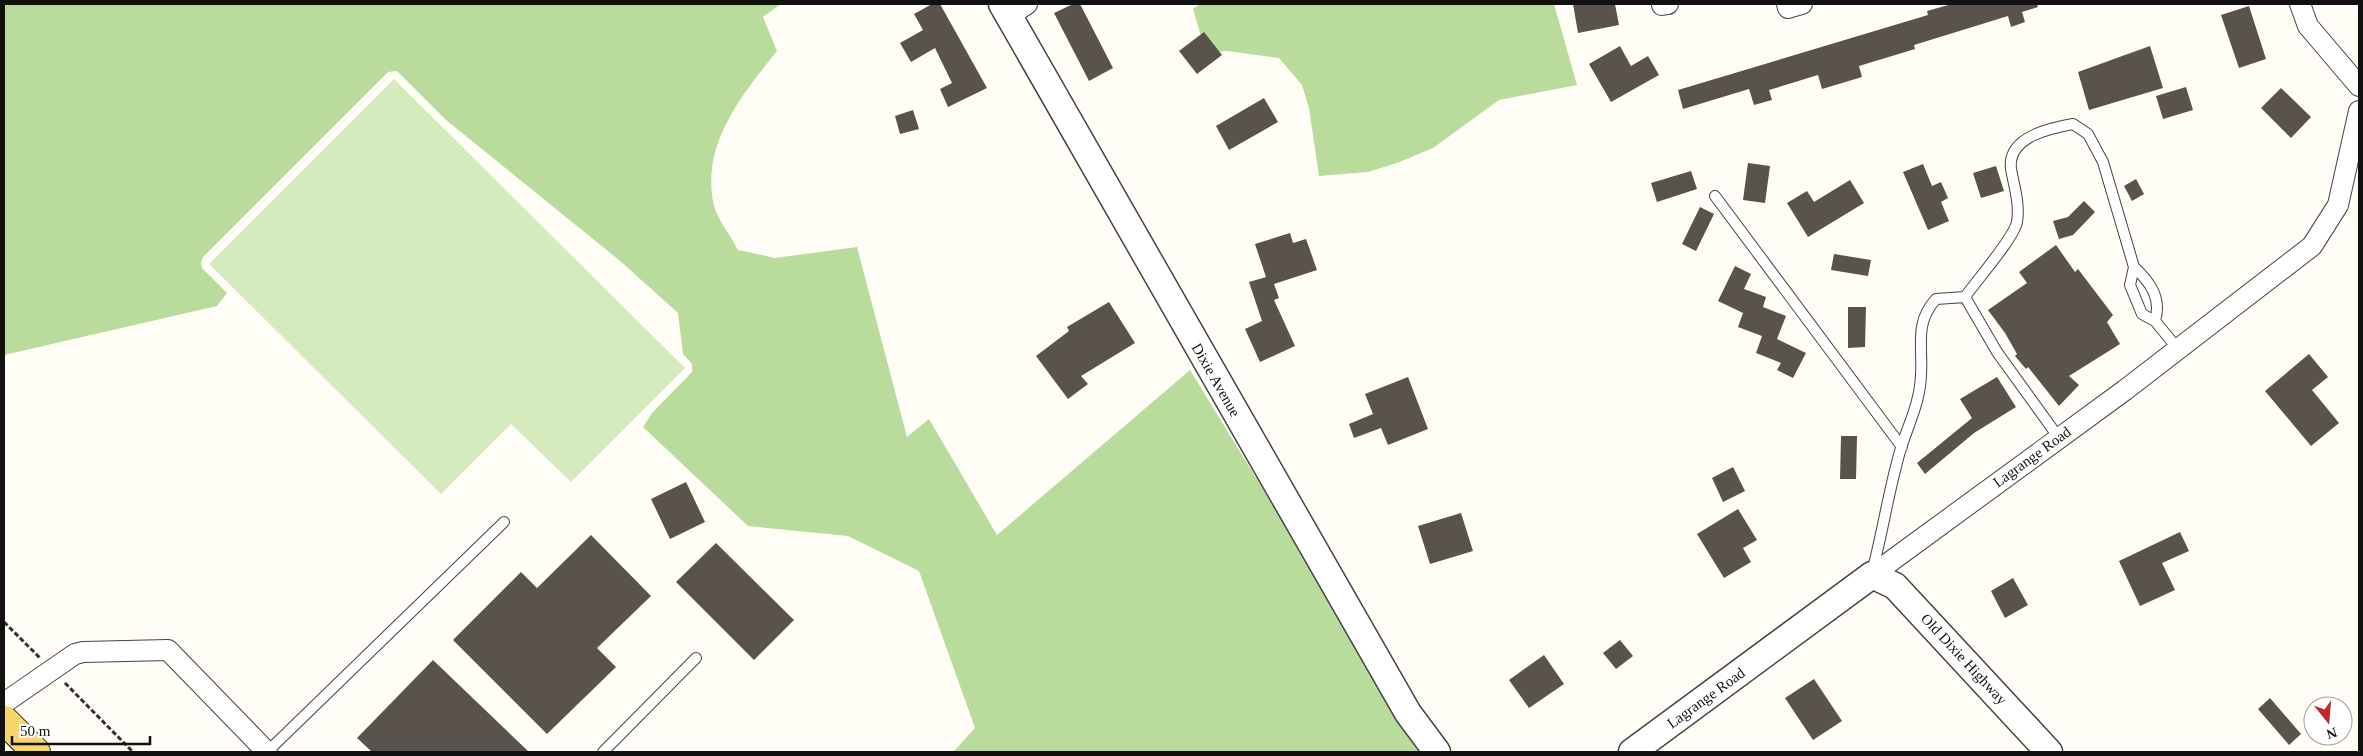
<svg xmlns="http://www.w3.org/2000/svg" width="2363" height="756" font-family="Georgia,serif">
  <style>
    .green { fill: #d5ebbd }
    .forest { fill: #b9dc9c }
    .building { fill: #5a524d }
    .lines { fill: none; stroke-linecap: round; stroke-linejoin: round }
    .service-casing { stroke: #444; stroke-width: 12 }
    .minor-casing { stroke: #444; stroke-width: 22 }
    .tertiary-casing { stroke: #444; stroke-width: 29 }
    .primary-casing { stroke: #222; stroke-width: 30 }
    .path { stroke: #333; stroke-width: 3; stroke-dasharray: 5 2.5; stroke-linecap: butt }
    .service { stroke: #fff; stroke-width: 10 }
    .minor { stroke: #fff; stroke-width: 20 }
    .tertiary { stroke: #fff; stroke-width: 26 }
    .primary { stroke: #f9d66b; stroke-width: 28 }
    .labels { text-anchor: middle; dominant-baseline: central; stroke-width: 5; stroke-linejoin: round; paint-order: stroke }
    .street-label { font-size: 15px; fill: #111; stroke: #fff }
  </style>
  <rect width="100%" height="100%" fill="#fffdf5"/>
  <!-- green -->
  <path class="green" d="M394 79 685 368 571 482 511 424 441 494 209 264Z"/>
  <!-- forest -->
  <path class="forest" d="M4 4H781L763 17 777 51C742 95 700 145 714 206 718 220 731 236 738 250L775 258 857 247 907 437 929 419 997 535 1190 370 1424 752H953L975 728 919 571 848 536 748 526 643 427 652 413 692 372V364L683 354 678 313 619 260 446 120 397 71 388 72 203 257 201 262 202 268 227 293 217 306 4 355Z
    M1200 4H1554L1577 85 1499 100 1433 148 1397 163 1368 172 1319 176 1309 108 1302 85 1279 58 1227 51 1206 53 1193 9Z"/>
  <!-- building -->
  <path class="building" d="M932 4H940L987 88 948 107 940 89 952 83 935 48 911 62 900 43 923 30 914 14Z
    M1073 4H1080L1113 68 1089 81 1054 13Z
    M1573 4H1615L1619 25 1578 33Z
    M1952 4H2037L2038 7 2022 12 2025 22 2011 27 2008 16 1914 45 1915 49 1859 66 1862 77 1822 89 1818 75 1769 90 1772 100 1754 105 1749 89 1683 109 1678 90 1928 15 1927 11Z
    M2249 6 2266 59 2239 68 2221 15Z
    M1204 32 1222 55 1197 74 1179 51Z
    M1620 46 1631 66 1648 56 1659 75 1611 102 1589 64Z
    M2150 46 2163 88 2089 110 2078 72Z
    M2186 87 2193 110 2163 119 2156 96Z
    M2281 88 2311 117 2291 138 2261 108Z
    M1264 98 1278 122 1229 150 1216 126Z
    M913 110 919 129 900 134 895 116Z
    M1748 163 1770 166 1765 203 1743 200Z
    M1923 164 1932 186 1941 182 1948 198 1941 202 1949 221 1928 230 1903 172Z
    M1996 166 2004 191 1981 198 1973 173Z
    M1691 171 1697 189 1657 202 1651 183Z
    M2136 179 2144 194 2132 201 2124 186Z
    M1850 180 1864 203 1808 237 1787 203 1807 191 1814 202Z
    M2084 201 2095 212 2073 235 2059 239 2053 221 2068 217Z
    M1700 207 1714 214 1696 251 1682 244Z
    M1290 233 1293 243 1306 239 1317 270 1274 284 1279 298 1274 300 1295 346 1260 362 1245 329 1262 321 1249 282 1266 277 1255 244Z
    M2056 245 2075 272 2078 269 2113 315 2107 322 2120 344 2069 376 2079 385 2059 406 2028 367 2026 369 2015 356 2017 354 2005 333 1988 310 2027 283 2019 272Z
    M1834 254 1871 260 1868 276 1831 270Z
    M1735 266 1751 274 1744 289 1766 297 1763 307 1786 316 1777 339 1806 353 1793 378 1777 370 1781 363 1756 353 1762 336 1738 327 1743 313 1718 301Z
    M1109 302 1135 343 1081 376 1088 384 1068 399 1036 356 1069 331 1067 327Z
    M1848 307H1866L1865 347 1848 348Z
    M2309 354 2328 377 2312 390 2339 423 2311 446 2265 391Z
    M1408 377 1428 429 1388 445 1381 428 1354 438 1349 424 1373 414 1365 394Z
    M1997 377 2016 407 1974 433 1925 474 1917 463 1972 418 1960 399Z
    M1841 436H1857L1856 479H1840Z
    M1733 467 1745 491 1723 502 1712 478Z
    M686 482 705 522 670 539 651 499Z
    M1738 509 1757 540 1743 548 1751 562 1724 578 1697 534Z
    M1461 513 1473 551 1430 564 1418 526Z
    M2180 532 2189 551 2162 563 2175 590 2140 606 2119 561Z
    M591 535 651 596 597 648 616 667 547 734 453 640 521 572 537 588Z
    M716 543 794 620 754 660 676 582Z
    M2013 578 2028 605 2005 618 1991 591Z
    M1620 640 1633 656 1616 669 1603 653Z
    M1544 655 1564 684 1529 708 1509 680Z
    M433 660 529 752H372L357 738Z
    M1814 679 1842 721 1813 740 1785 698Z
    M2270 698 2301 734 2289 745 2258 709Z"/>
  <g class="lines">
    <!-- service casing -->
    <g class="service-casing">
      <path id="service" d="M1715 196 1902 447
        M2134 267C2150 282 2162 298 2155 321L2142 314 2130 285Z
        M1965 297 1997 352 2059 438
        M2155 321 2178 349
        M1872 572C1883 531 1889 488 1901 448 1909 423 1920 402 1921 375 1923 346 1914 323 1936 299L1965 297C1976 281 2014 238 2017 222 2020 204 2014 186 2011 169 2007 137 2050 128 2073 124L2088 134 2103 162 2134 267
        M267 752 504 522
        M603 752 696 658"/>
    </g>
    <!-- minor casing -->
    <g class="minor-casing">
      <path id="minor" d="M1787 4 1788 8 1802 4
        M2300 4 2308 26 2359 86
        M1662 5 1668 4
        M1009 16 1027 4
        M1872 575 2125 390 2312 246 2338 205 2359 111
        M4 703 75 654 83 652 168 650 267 752"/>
    </g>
    <!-- tertiary casing -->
    <g class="tertiary-casing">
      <path id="tertiary" d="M1002 4 1408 713 1437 752
        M1632 752 1872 575 1895 586 2049 752"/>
    </g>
    <!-- primary casing -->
    <g class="primary-casing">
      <path id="primary" d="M4 720 36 752"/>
    </g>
    <!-- path -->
    <path class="path" d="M4 622 40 658
      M65 683 133 752"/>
    <!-- service -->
    <use href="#service" class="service"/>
    <!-- minor -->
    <use href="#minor" class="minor"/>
    <!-- tertiary -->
    <use href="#tertiary" class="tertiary"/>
    <!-- primary -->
    <use href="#primary" class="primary"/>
  </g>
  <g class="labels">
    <!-- street labels -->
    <g class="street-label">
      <text transform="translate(1216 380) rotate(60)">Dixie Avenue</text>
      <text transform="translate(2032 457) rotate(-36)">Lagrange Road</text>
      <text transform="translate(1964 659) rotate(47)">Old Dixie Highway</text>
      <text transform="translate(1706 698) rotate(-36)">Lagrange Road</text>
    </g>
  </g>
  <!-- border -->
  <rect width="2363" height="756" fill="none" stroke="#111111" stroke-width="10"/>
  <!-- north arrow -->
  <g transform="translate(2328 721) rotate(163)"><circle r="24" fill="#ffffff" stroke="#a0a0a0"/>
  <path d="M0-4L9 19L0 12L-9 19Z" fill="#c4262e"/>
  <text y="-8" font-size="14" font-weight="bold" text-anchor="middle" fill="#111111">N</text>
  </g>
  <!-- scale -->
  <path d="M12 736v8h138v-8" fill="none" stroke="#111111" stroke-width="2.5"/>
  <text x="20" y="736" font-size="15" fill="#111111" stroke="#ffffff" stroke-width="4" paint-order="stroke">50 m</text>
</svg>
